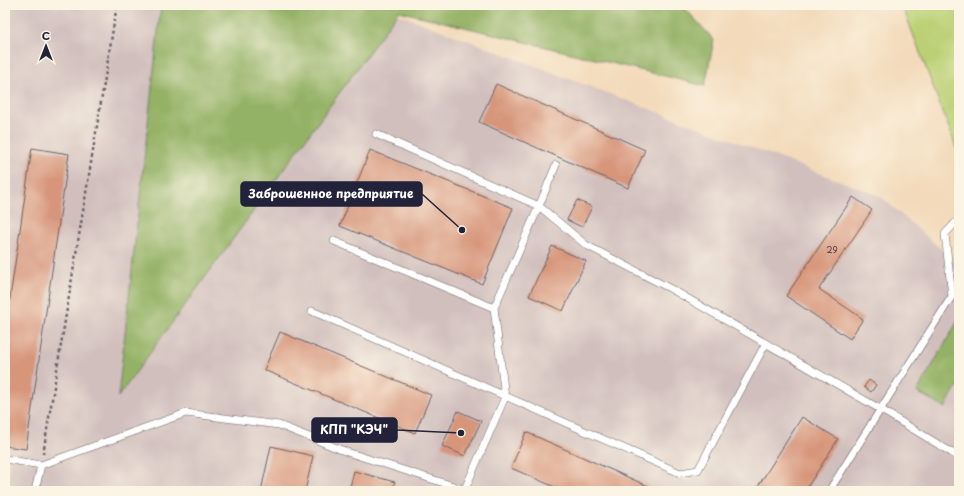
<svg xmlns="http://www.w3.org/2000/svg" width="964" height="496" font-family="'Playpen Sans',sans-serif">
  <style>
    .industrial { fill: #d1bfbd }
    .green { fill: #bbd074; stroke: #6e7958 }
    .forest { fill: #94b266; stroke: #5b6a50 }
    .building { fill: #d7957a }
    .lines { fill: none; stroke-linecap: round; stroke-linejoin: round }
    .service-casing { stroke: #6b6267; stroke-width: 8 }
    .path { stroke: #6b6267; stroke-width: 2.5; stroke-dasharray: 3 3; stroke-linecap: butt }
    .service { stroke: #fff; stroke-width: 7 }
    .labels { text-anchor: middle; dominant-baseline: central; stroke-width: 3.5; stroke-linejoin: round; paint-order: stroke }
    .number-label { font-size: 9px; fill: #4f3f4b }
    .leader { fill: none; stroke: #22223b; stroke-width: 1.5 }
    .callout-dot { fill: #22223b; stroke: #fcf5e5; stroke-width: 1.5 }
    .callout { fill: #22223b; stroke: #22223b; stroke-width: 1.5 }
    .callout-label { font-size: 12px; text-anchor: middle; font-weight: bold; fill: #fff }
  </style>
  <rect width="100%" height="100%" fill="#fcf5e5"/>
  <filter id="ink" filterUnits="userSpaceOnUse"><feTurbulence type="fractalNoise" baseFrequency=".025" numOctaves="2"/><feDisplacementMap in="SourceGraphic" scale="8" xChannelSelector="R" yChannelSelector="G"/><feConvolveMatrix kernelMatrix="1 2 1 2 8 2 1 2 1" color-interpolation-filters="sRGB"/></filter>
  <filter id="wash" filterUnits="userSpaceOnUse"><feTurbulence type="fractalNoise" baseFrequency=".012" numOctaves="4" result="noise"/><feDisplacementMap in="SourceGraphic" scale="16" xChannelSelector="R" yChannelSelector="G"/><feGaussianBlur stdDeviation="0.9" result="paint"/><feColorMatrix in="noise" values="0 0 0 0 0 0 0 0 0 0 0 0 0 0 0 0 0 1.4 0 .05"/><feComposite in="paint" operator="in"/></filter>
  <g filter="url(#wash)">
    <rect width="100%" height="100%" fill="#f3daba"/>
    <!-- industrial -->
    <path class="industrial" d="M5 5H374L880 196 959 265V491H10L8 445H5Z"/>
    <!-- green -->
    <path class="green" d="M902 5H959V152H958Z"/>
    <!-- forest -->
    <path class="forest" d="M161 5H682L714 40 705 86 399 11 118 397Z
      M959 319V386L955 389 945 408 917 392Z"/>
    <g id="blocks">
      <!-- building -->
      <path class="building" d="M496 84 645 150 628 188 479 122Z
        M32 148 69 154 26 449 5 446V332Z
        M370 150 513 208 482 284 340 226Z
        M853 197 872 210 819 289 863 319 850 339 786 296Z
        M577 200 592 207 582 227 567 220Z
        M552 246 586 261 563 311 529 296Z
        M280 332 431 395 415 433 264 370Z
        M869 380 876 385 871 392 864 387Z
        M458 411 481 421 465 456 442 446Z
        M802 417 838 439 805 491H755Z
        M526 432 659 491H564L511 468Z
        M271 446 313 456 305 491H261Z
        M354 471 395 482 392 491H349Z"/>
    </g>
  </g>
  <g filter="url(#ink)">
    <use href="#blocks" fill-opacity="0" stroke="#6b6267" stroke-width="1"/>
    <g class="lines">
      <!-- service casing -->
      <g class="service-casing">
        <path id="service" d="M376 134 539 206 494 308 505 397 465 489
          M556 165 539 206 586 245 673 290 880 409 959 457
          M334 241 494 308
          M312 311 680 473 698 470 766 343
          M5 459 41 465 186 413 279 425 347 452 469 491
          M35 491 41 465
          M829 491 952 296 945 234 959 219"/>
      </g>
      <!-- path -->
      <path class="path" d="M43 454 117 5"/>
      <!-- service -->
      <use href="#service" class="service"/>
    </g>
  </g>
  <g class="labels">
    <!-- number labels -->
    <g class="number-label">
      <text x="832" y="249">29</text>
    </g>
  </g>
  <!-- callouts -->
  <path class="leader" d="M462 230L422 194M461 433L397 430"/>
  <g class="callout-dot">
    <circle cx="462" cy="230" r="4"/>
    <circle cx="461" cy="433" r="4"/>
  </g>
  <g class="callout">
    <rect x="241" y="182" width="181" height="24" rx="4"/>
    <rect x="312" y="418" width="85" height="24" rx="4"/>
  </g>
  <g class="callout-label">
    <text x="331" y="198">Заброшенное предприятие</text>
    <text x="354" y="434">КПП "КЭЧ"</text>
  </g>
  <!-- margin -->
  <rect width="964" height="496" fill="none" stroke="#fcf5e5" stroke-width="20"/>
  <!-- north arrow -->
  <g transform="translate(46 46)" stroke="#fcf5e5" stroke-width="3" paint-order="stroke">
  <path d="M0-3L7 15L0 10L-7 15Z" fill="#22223b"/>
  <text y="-6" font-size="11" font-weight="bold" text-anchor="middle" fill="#22223b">С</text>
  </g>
</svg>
